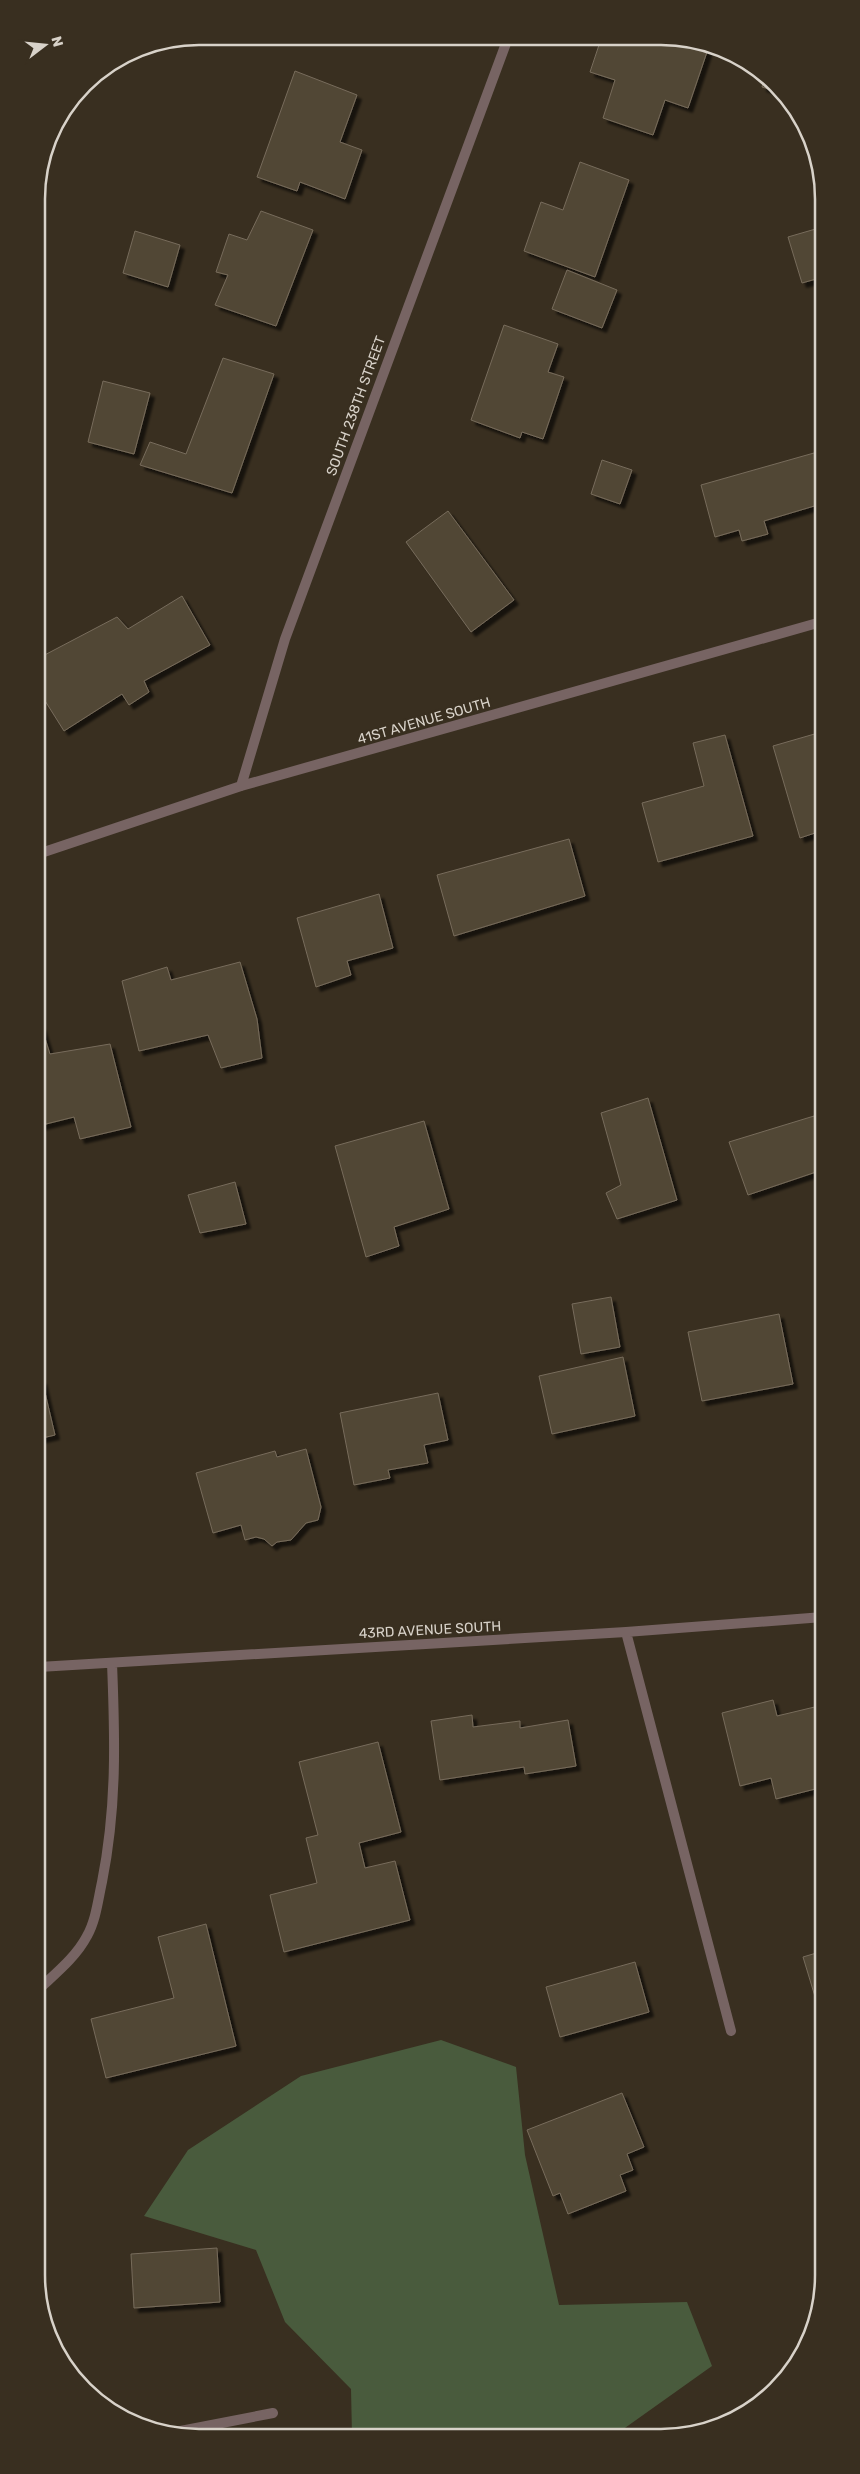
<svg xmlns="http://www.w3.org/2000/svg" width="860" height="2474" font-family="Rubik,sans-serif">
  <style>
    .green { fill: #495b3d }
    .building { fill: #514636; stroke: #776c5b; filter: url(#shadow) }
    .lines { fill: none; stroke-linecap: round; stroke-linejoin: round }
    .lane { stroke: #776463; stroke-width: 10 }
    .street { stroke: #776463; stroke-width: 10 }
    .labels { text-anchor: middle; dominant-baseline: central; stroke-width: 4.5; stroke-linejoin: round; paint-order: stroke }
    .street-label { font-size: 14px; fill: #d8d2c9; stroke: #392f20 }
    .rim { fill: none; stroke: #d8d2c9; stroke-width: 2.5 }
  </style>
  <defs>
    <filter id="shadow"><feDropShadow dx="4.5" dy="4.5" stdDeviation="1" flood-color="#0009"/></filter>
  </defs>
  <rect width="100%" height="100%" fill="#392f20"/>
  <!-- green -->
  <path class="green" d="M441 2040 516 2067 525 2155 559 2305 687 2302 712 2366 615 2435H352L351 2389 285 2322 256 2250 144 2216 188 2150 301 2076Z"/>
  <!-- building -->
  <path class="building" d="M601 39H693L709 46 688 108 665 100 653 135 603 118 615 80 590 72Z
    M295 71 357 95 340 142 362 150 345 199 300 182 297 191 257 177Z
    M765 76 776 84 783 93 762 87Z
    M580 162 629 180 595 277 524 251 541 202 563 210Z
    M261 211 313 230 276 326 215 305 228 275 216 272 229 234 247 240Z
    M819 228 821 234V296L816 279 802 283 788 237Z
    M135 231 180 245 168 287 123 273Z
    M567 270 617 290 602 328 552 309Z
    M504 325 558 344 548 372 564 377 543 439 522 432 520 438 471 420Z
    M223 358 274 374 232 493 140 465 150 442 186 454Z
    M103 381 150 393 134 454 88 442Z
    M821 451V504L764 521 768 534 742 541 739 530 715 537 701 485Z
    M602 460 632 470 620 504 591 494Z
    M448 511 514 600 471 632 406 542Z
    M182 596 210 645 144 681 149 692 129 705 122 694 64 731 37 688V659L117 617 128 629Z
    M818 733 821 745V831L800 838 773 746Z
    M725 735 753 836 658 862 642 803 704 786 693 743Z
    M569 839 585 896 454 936 437 875Z
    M379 894 393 948 347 961 351 975 316 987 297 918Z
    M240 962 257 1019 262 1058 221 1068 208 1035 139 1051 122 981 167 967 171 980Z
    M41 1026 50 1054 110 1044 131 1127 80 1139 74 1117 38 1126V1027Z
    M648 1098 677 1200 617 1219 606 1193 621 1185 601 1113Z
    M814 1116 822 1141V1170L748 1195 729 1142Z
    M424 1121 449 1209 394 1227 399 1246 366 1257 335 1146Z
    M235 1182 246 1224 200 1233 188 1195Z
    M611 1297 620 1347 581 1354 572 1304Z
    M779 1314 793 1384 702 1401 688 1332Z
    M623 1357 635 1416 552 1434 539 1376Z
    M42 1380 55 1435 38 1439V1381Z
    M438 1393 448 1440 424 1445 428 1463 388 1470 390 1478 354 1485 340 1413Z
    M306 1449 321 1507 318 1520 306 1523 291 1540 277 1542 272 1546 264 1539 256 1537 245 1540 241 1525 213 1533 196 1473 275 1451 277 1457Z
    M773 1700 777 1716 823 1705V1787L776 1799 771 1778 740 1786 722 1713Z
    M472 1715 473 1727 520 1721V1728L568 1720 576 1766 525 1774 524 1767 440 1780 431 1721Z
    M378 1742 401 1832 359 1843 365 1868 395 1861 410 1920 284 1952 270 1895 317 1883 306 1838 318 1835 299 1762Z
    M206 1924 236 2046 106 2078 91 2019 174 1998 158 1937Z
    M823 1951V2023L803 1957Z
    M635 1962 649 2012 560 2037 546 1987Z
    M622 2093 644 2147 627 2154 633 2170 620 2175 626 2191 568 2214 560 2193 553 2196 527 2130Z
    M217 2248 220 2302 134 2308 131 2254Z"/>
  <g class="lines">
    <!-- lane -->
    <path class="lane" d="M38 1291 41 1290"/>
    <!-- street -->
    <path class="street" d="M241 786 285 639 508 38
      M38 854 241 786 821 622
      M626 1632 731 2031
      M39 1667 626 1632 823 1617
      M39 1989C56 1973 76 1957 87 1936 96 1920 98 1900 102 1882 117 1807 115 1738 112 1663
      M165 2434 273 2413"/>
  </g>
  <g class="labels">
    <!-- street labels -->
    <g class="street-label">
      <text transform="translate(356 406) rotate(-70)">SOUTH 238TH STREET</text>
      <text transform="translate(424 721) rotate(-16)">41ST AVENUE SOUTH</text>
      <text transform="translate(430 1630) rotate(-3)">43RD AVENUE SOUTH</text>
    </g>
  </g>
  <!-- crop -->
  <path d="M0 0H860V2474H0ZM199 45H661A154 154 0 0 1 815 199V2275A154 154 0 0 1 661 2429H199A154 154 0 0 1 45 2275V199A154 154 0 0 1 199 45Z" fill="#392f20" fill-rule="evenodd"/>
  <path class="rim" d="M199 45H661A154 154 0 0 1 815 199V2275A154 154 0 0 1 661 2429H199A154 154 0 0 1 45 2275V199A154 154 0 0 1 199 45Z"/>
  <!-- north arrow -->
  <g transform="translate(45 45) rotate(74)" stroke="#392f20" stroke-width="4" paint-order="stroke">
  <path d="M0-4L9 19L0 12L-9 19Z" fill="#d8d2c9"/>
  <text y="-8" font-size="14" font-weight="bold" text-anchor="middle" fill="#d8d2c9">N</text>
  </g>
</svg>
